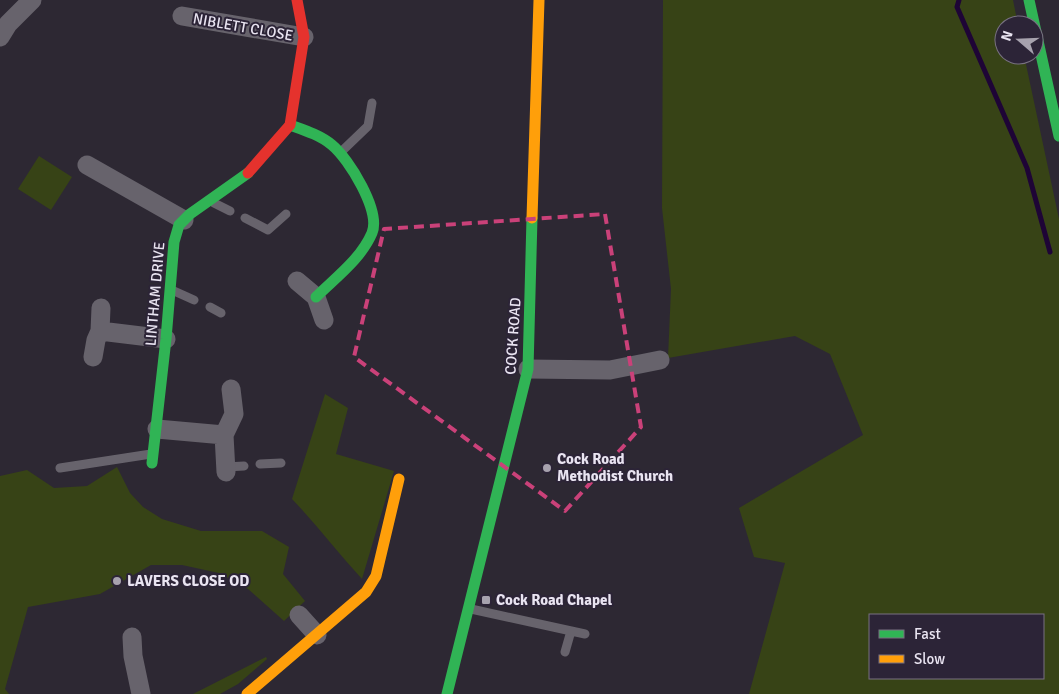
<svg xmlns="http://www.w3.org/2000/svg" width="1059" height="694" font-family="Signika,sans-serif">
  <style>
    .green { fill: #374316; fill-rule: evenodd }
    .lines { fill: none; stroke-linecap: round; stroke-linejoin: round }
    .stream { stroke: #1e0436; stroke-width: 5 }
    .lane { stroke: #67636c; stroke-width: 9 }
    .street { stroke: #67636c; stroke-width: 19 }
    .fast { stroke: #30b455; stroke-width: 11 }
    .slow { stroke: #ff9f0a; stroke-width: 11 }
    .jam { stroke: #e5322d; stroke-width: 11 }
    .marked { fill: none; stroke: #ca4179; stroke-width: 4; stroke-dasharray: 10 6; stroke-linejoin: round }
    .poi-dot { fill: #a7a2ae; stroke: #2c2437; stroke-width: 2 }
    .labels { text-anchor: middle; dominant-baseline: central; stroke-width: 4; stroke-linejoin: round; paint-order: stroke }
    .street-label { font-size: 15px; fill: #e9e4f1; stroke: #2c2437 }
    .poi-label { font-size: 15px; font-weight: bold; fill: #e9e4f1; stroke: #2c2437; text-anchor: start }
  </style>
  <rect width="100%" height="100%" fill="#2d2833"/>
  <!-- green -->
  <path class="green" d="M663 0H1013L1018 25H1004V55H1024L1059 219V694H749L785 563 754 557 739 508 863 435 830 354 795 336 668 358 671 289 662 208ZM870 615H1043V678H870Z
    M39 156 72 177 51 210 18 189Z
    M325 394 348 408 336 454 394 471 362 579C338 553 317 525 292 499Z
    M117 467 130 493 143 507 162 519 201 531H262L289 547 283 574 305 601 284 621 248 589 219 573 182 565H151L100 594 28 607 5 689 9 694H0V476L27 470 54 488 87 486Z
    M266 657 267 659 238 684 220 694H193Z"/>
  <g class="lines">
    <!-- stream -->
    <path class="stream" d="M959 0 957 7 1027 168 1050 252"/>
    <!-- lane -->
    <path class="lane" d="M342 151 368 126 372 103
      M214 203 230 211
      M245 218 268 230 286 214
      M174 291 194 300
      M210 307 221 313
      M260 464 281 463
      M226 467 244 466
      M60 468 151 454
      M471 609 585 634
      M565 652 571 631"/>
    <!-- street -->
    <path class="street" d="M182 16 304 37
      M0 37 8 24 32 0
      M87 165 184 220
      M297 281 316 297 324 320
      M100 331 166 339
      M93 357 96 340 100 331 101 308
      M528 369 610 370 660 360
      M157 429 224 435
      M226 472 224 435 234 414 231 389
      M299 615 317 635
      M132 637 133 656 141 694"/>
    <!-- fast -->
    <path class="fast" d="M1029 0 1059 136
      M290 125C304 130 320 135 332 145 349 159 381 211 372 233 361 259 335 278 316 297
      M152 463 166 339 174 242 179 225 190 214 248 173
      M447 694 528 369 532 218"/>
    <!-- slow -->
    <path class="slow" d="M532 218 539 0
      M247 694 366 592 376 576 399 479"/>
    <!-- jam -->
    <path class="jam" d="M248 173 290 125 304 37 297 0"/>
  </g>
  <!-- marked area -->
  <path class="marked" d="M605 214 641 427 565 511 354 357 384 229Z"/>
  <!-- markers -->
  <g class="poi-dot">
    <circle cx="547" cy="468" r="5"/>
    <circle cx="117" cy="581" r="5"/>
    <rect x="481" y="595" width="10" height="10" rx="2.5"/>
  </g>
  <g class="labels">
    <!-- street labels -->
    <g class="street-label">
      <text transform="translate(243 27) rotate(10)">NIBLETT CLOSE</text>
      <text transform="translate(155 294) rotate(-85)">LINTHAM DRIVE</text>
      <text transform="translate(513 336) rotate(-86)">COCK ROAD</text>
    </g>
    <!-- poi labels -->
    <g class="poi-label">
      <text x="557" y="459">Cock Road<tspan x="557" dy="17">Methodist Church</tspan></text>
      <text x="127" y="581">LAVERS CLOSE OD</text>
      <text x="496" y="600">Cock Road Chapel</text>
    </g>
  </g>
  <!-- legend -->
  <rect x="869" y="614" width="175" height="65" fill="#2c2437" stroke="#787181"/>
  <rect x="879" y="630" width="25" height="8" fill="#30b455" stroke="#787181"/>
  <text x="914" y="639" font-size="15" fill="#e9e4f1">Fast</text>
  <rect x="879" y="655" width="25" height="8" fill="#ff9f0a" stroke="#787181"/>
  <text x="914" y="664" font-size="15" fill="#e9e4f1">Slow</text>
  <!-- north arrow -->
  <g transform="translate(1019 40) rotate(289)"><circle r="24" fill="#2c2437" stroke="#787181"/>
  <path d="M0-4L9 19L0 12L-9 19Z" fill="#a7a2ae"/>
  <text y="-8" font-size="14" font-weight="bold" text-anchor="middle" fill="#e9e4f1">N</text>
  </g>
</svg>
